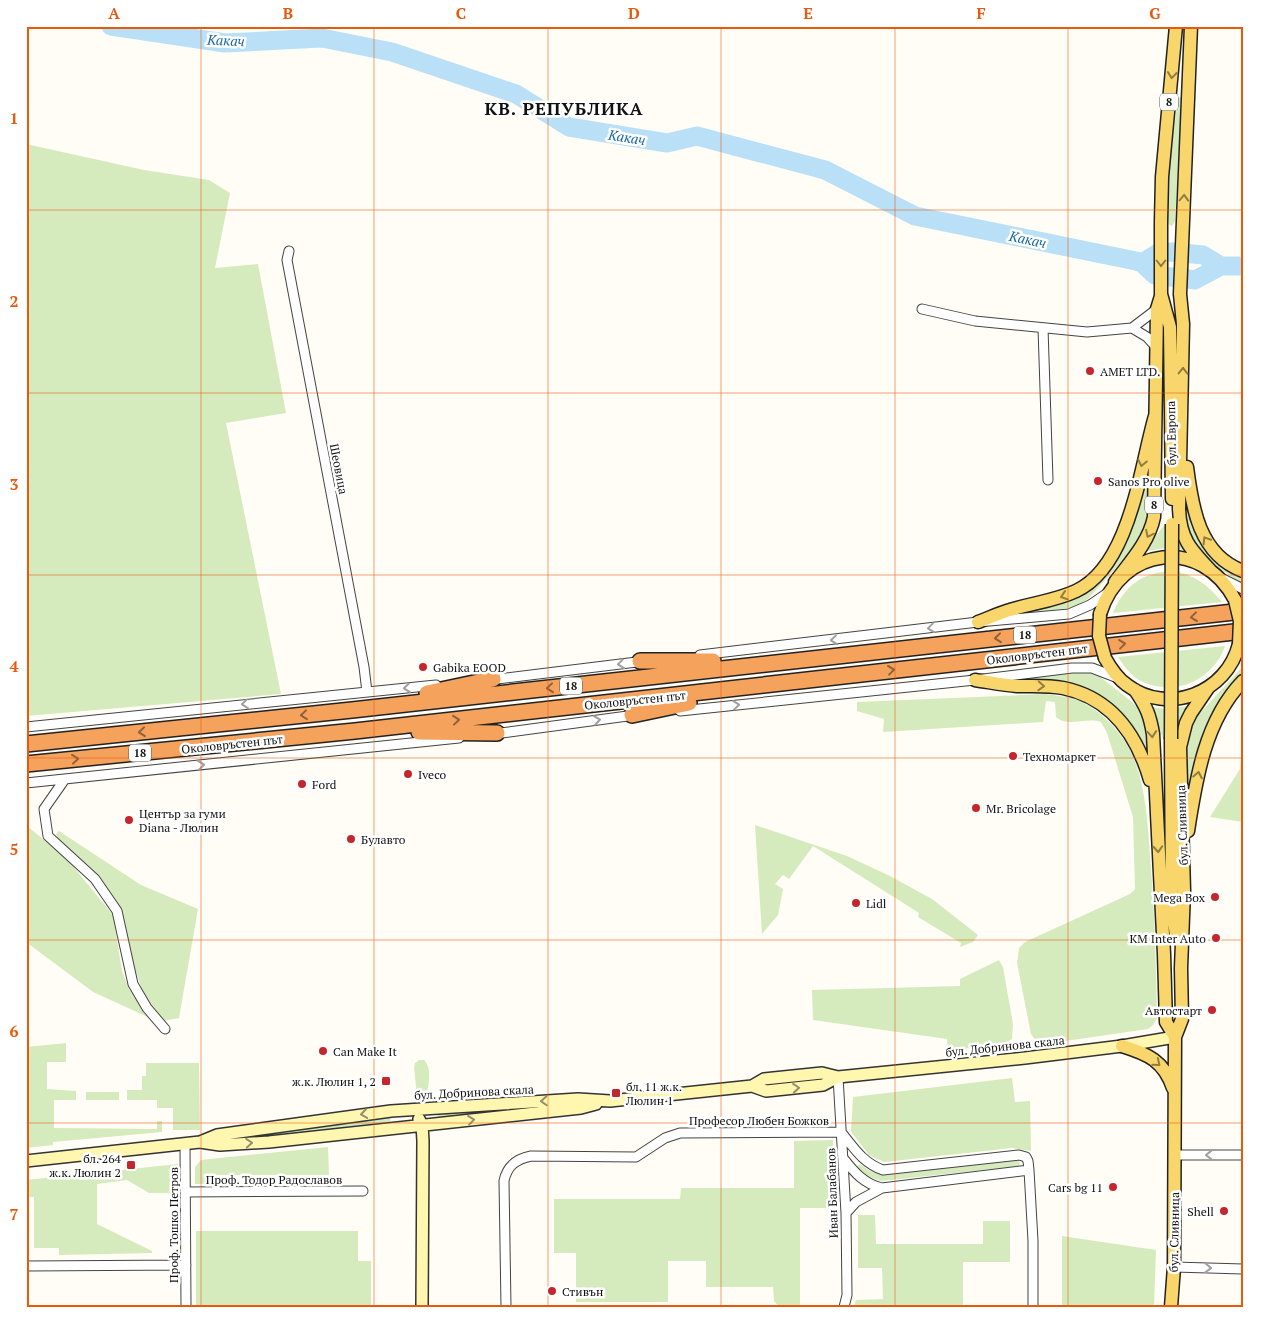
<svg xmlns="http://www.w3.org/2000/svg" width="1269" height="1333" font-family="'PT Serif',serif">
  <style>
    .green { fill: #d5ebbd }
    .lines { fill: none; stroke-linecap: round; stroke-linejoin: round }
    .river { stroke: #b9e0f7; stroke-width: 19 }
    .street-casing { stroke: #444; stroke-width: 11 }
    .secondary-casing { stroke: #333; stroke-width: 14 }
    .primary-casing { stroke: #222; stroke-width: 15 }
    .highway-casing { stroke: #222; stroke-width: 18 }
    .street { stroke: #fff; stroke-width: 9 }
    .secondary { stroke: #fff6b0; stroke-width: 11 }
    .primary { stroke: #f9d66b; stroke-width: 12 }
    .highway { stroke: #f5a25d; stroke-width: 15 }
    .primary-bridge-casing { stroke: #222; stroke-width: 15; stroke-linecap: butt }
    .primary-bridge { stroke: #f9d66b; stroke-width: 12 }
    .oneway { stroke: #917d42 }
    .oneway2 { stroke: #8e613b }
    .oneway3 { stroke: #a0a0a0 }
    .oneway4 { stroke: #948f68 }
    .grid { fill: none; stroke: #e8590c; stroke-width: 1; stroke-opacity: 0.55 }
    .poi-dot { fill: #c4262e; stroke: #fff; stroke-width: 2 }
    .labels { text-anchor: middle; dominant-baseline: central; stroke-width: 5; stroke-linejoin: round; paint-order: stroke }
    .shield { fill: #fff; stroke: #585858; stroke-width: 1 }
    .shield-label { font-size: 11px; font-weight: bold; fill: #111 }
    .poi-label { font-size: 12px; fill: #111; stroke: #fff; text-anchor: start }
    .street-label { font-size: 12px; fill: #111; stroke: #fff }
    .water-label { font-size: 14px; font-style: italic; fill: #1768a6; stroke: #fff }
    .district-label { font-size: 18px; font-weight: bold; letter-spacing: 1px; fill: #111; stroke: #fff }
    .neatline { fill: none; stroke: #e8590c; stroke-width: 2 }
    .grid-label { font-size: 16px; text-anchor: middle; font-weight: bold; fill: #e8590c }
  </style>
  <rect width="100%" height="100%" fill="#fffdf5"/>
  <!-- green -->
  <path class="green" d="M1182 97 1175 221 1172 226 1168 224C1166 183 1173 139 1178 98Z
    M26 144 144 170 209 180 230 193 215 268 258 264 286 413 226 423 281 694 26 716Z
    M1149 458 1150 518 1147 529 1132 550 1088 599 1075 607 1018 615 1017 611 1097 583 1108 572 1119 556 1126 539Z
    M1186 494 1193 518 1243 575V585C1207 558 1176 546 1186 494Z
    M1165 524H1178L1184 550 1166 548 1148 551 1146 549Z
    M1172 571C1194 574 1208 585 1222 602L1113 613C1124 586 1143 572 1172 571Z
    M1225 646C1213 681 1173 698 1139 680 1130 674 1124 666 1118 657Z
    M1243 666V674L1229 687 1221 702 1188 800 1184 744 1192 722Z
    M1076 671 1094 672 1132 702 1141 711 1148 724 1150 759 1103 701 1016 681 1017 679Z
    M1045 694C1053 695 1063 696 1071 698 1092 704 1112 722 1124 740 1147 773 1148 830 1151 869 1155 919 1156 968 1157 1018L1153 1025 1148 1029 1045 1044C1038 1043 1035 1040 1031 1034L1017 963 1019 948 1025 942 1130 894 1135 889 1133 817 1107 733 1101 722C1087 717 1068 728 1056 717L1055 702 1046 701 1043 722 883 732 884 719 857 711V702Z
    M1191 706 1179 739H1163L1151 707 1164 709Z
    M1243 735V822L1210 817 1240 769Z
    M26 825 67 859 113 915 122 971 129 989 150 1018 93 992 26 942Z
    M755 825 847 856 890 876 932 899 978 935 973 942 960 947 961 943 918 917 919 913 916 911 813 846 789 879 783 875 775 884 783 889 778 915 762 934Z
    M59 831 141 885 198 909 179 1018 163 1021 144 995 132 961 121 909 102 880 58 839 56 834Z
    M999 960 1003 967 1013 1024 1012 1039 1000 1046 948 1050 947 1039 813 1020 812 990 960 986V979Z
    M66 1043V1062H47V1089L76 1091V1100H54V1128L157 1129V1121H162V1132L53 1142V1145L26 1148V1047Z
    M419 1060H424C434 1070 427 1091 425 1103L418 1104 414 1068 415 1063Z
    M146 1063H199L200 1130H173V1108H157V1100H127V1090H142V1076H146Z
    M1012 1078 1015 1102 1030 1101 1031 1151 1012 1148 884 1162 869 1155 851 1132 853 1097Z
    M86 1092H119V1100H86Z
    M554 1106 439 1118 437 1114V1113Z
    M390 1116V1122L277 1135 273 1134 274 1132Z
    M833 1140V1208H800V1307H779L774 1301 773 1287H706V1261H668V1302H576V1253H554V1199H680L681 1188H794V1141Z
    M328 1147 329 1175H211V1184H195V1167L201 1160Z
    M1019 1160 1020 1166 881 1181 867 1176 856 1168 860 1164 870 1171 882 1175Z
    M178 1164V1193H149L127 1180 97 1184V1224L152 1251V1253L59 1255V1248H34V1197H26V1180Z
    M858 1215H875L876 1244H983V1221H1010V1262H963V1307H854L856 1300 883 1299 882 1268H858Z
    M196 1231H358V1261H371V1307H196Z
    M1062 1236 1156 1250 1154 1307H1062Z
    M26 1306H176V1307H26Z"/>
  <g class="lines">
    <!-- river -->
    <path class="river" d="M111 26 225 43 322 38 392 52 516 94 569 127 667 143 697 136 825 170 915 216 1136 261 1142 263 1155 275 1195 280 1221 266
      M1142 263 1158 253 1173 252 1203 255 1221 266H1243"/>
    <!-- street casing -->
    <g class="street-casing">
      <path id="street" d="M289 251 287 260 364 667 367 692
        M922 309 975 321 1087 332 1132 328 1157 309
        M1043 328 1048 480
        M1132 328 1147 337 1157 348
        M1221 578 1243 589
        M700 655 978 622 1069 614 1090 605 1109 592
        M489 680 645 661
        M680 711 975 680 1072 668H1092L1118 678
        M26 727 436 685
        M494 734 635 715
        M65 779 44 809 48 836 95 879 117 911 133 984 147 1008 165 1029
        M26 783 459 738
        M838 1077 846 1213 847 1295 844 1307
        M185 1144 186 1307
        M1174 1155H1243
        M843 1158C854 1172 864 1184 882 1188
        M185 1192 363 1191
        M846 1213 856 1202 882 1188 1029 1170
        M26 1266 186 1265
        M1174 1267 1243 1269
        M506 1307 504 1181C507 1166 516 1159 531 1156L636 1157 665 1138 680 1133 841 1132C854 1148 863 1163 883 1170L1019 1155 1026 1157 1028 1161 1029 1170 1033 1241V1307"/>
    </g>
    <!-- secondary casing -->
    <g class="secondary-casing">
      <path id="secondary" d="M752 1086 766 1091 823 1085 838 1077
        M419 1119 422 1125 423 1141 422 1307
        M200 1142 217 1135 391 1111 578 1099 610 1101 752 1086 764 1079 822 1073 838 1077 1025 1058 1122 1046 1175 1037
        M26 1161 200 1142 220 1145 269 1142 581 1108 596 1104"/>
    </g>
    <!-- primary casing -->
    <g class="primary-casing">
      <path id="primary" d="M1191 26 1180 294 1183 324 1179 509C1180 538 1190 549 1210 570
        M1187 467C1192 507 1199 555 1243 571
        M1172 499 1170 327 1161 294V222L1162 177 1176 26
        M1115 582C1130 562 1149 542 1154 517L1157 309 1161 296
        M1100 614C1121 546 1201 536 1235 600
        M978 622C989 618 999 613 1010 610 1032 603 1055 601 1076 591 1130 566 1140 468 1155 416
        M1105 658C1111 669 1117 678 1127 685 1168 716 1227 693 1239 644
        M975 680C989 682 1003 685 1017 686 1033 686 1048 685 1063 688 1112 698 1137 735 1150 780
        M1135 690C1146 706 1150 715 1153 734L1164 954 1166 1022 1175 1037
        M1171 739 1172 904 1176 936
        M1188 831C1196 779 1205 720 1243 681
        M1122 1046C1148 1054 1164 1061 1173 1088
        M1171 1307 1174 1267 1175 1037 1182 1019 1181 968 1184 891 1180 747 1186 723 1191 713 1208 688"/>
    </g>
    <!-- highway casing -->
    <g class="highway-casing">
      <path id="highway" d="M640 661H713
        M427 693 493 679
        M632 715 689 703
        M419 732 497 733
        M26 744 352 710 1243 611
        M26 764 355 731 1243 631"/>
    </g>
    <!-- street -->
    <use href="#street" class="street"/>
    <!-- secondary -->
    <use href="#secondary" class="secondary"/>
    <!-- primary -->
    <use href="#primary" class="primary"/>
    <!-- highway -->
    <use href="#highway" class="highway"/>
    <!-- primary-bridge casing -->
    <g class="primary-bridge-casing">
      <path id="primary-bridge" d="M1235 600 1240 621 1239 644
        M1100 614 1099 636 1105 658
        M1171 739 1172 524"/>
    </g>
    <!-- primary-bridge -->
    <use href="#primary-bridge" class="primary-bridge"/>
  </g>
  <!-- one-way arrows -->
  <defs><path id="oneway-chevron" d="M-2-3.5L2.5 0L-2 3.5" fill="none" stroke-width="1.6" stroke-linecap="round" stroke-linejoin="round" transform="scale(1.25)"/></defs>
  <g class="oneway">
    <use href="#oneway-chevron" transform="translate(1172 75) rotate(96)"/>
    <use href="#oneway-chevron" transform="translate(1184 198) rotate(-88)"/>
    <use href="#oneway-chevron" transform="translate(1161 263) rotate(90)"/>
    <use href="#oneway-chevron" transform="translate(1183 371) rotate(-89)"/>
    <use href="#oneway-chevron" transform="translate(1142 463) rotate(102)"/>
    <use href="#oneway-chevron" transform="translate(1149 534) rotate(116)"/>
    <use href="#oneway-chevron" transform="translate(1206 540) rotate(-122)"/>
    <use href="#oneway-chevron" transform="translate(1064 596) rotate(162)"/>
    <use href="#oneway-chevron" transform="translate(1041 686) rotate(3)"/>
    <use href="#oneway-chevron" transform="translate(1152 734) rotate(85)"/>
    <use href="#oneway-chevron" transform="translate(1198 775) rotate(-79)"/>
    <use href="#oneway-chevron" transform="translate(1158 849) rotate(87)"/>
    <use href="#oneway-chevron" transform="translate(1157 1063) rotate(39)"/>
  </g>
  <g class="oneway2">
    <use href="#oneway-chevron" transform="translate(1194 617) rotate(173)"/>
    <use href="#oneway-chevron" transform="translate(998 638) rotate(174)"/>
    <use href="#oneway-chevron" transform="translate(1122 644) rotate(-7)"/>
    <use href="#oneway-chevron" transform="translate(891 670) rotate(-7)"/>
    <use href="#oneway-chevron" transform="translate(550 688) rotate(174)"/>
    <use href="#oneway-chevron" transform="translate(304 715) rotate(174)"/>
    <use href="#oneway-chevron" transform="translate(456 720) rotate(-6)"/>
    <use href="#oneway-chevron" transform="translate(142 732) rotate(174)"/>
    <use href="#oneway-chevron" transform="translate(75 759) rotate(-6)"/>
  </g>
  <g class="oneway3">
    <use href="#oneway-chevron" transform="translate(931 628) rotate(173)"/>
    <use href="#oneway-chevron" transform="translate(834 640) rotate(174)"/>
    <use href="#oneway-chevron" transform="translate(621 664) rotate(173)"/>
    <use href="#oneway-chevron" transform="translate(407 688) rotate(174)"/>
    <use href="#oneway-chevron" transform="translate(245 704) rotate(174)"/>
    <use href="#oneway-chevron" transform="translate(736 705) rotate(-6)"/>
    <use href="#oneway-chevron" transform="translate(597 720) rotate(-8)"/>
    <use href="#oneway-chevron" transform="translate(201 765) rotate(-6)"/>
    <use href="#oneway-chevron" transform="translate(1209 1155) rotate(-180)"/>
    <use href="#oneway-chevron" transform="translate(1208 1268) rotate(2)"/>
  </g>
  <g class="oneway4">
    <use href="#oneway-chevron" transform="translate(796 1088) rotate(-5)"/>
    <use href="#oneway-chevron" transform="translate(544 1101) rotate(177)"/>
    <use href="#oneway-chevron" transform="translate(364 1114) rotate(172)"/>
    <use href="#oneway-chevron" transform="translate(471 1120) rotate(-7)"/>
    <use href="#oneway-chevron" transform="translate(249 1143) rotate(-4)"/>
  </g>
  <!-- grid -->
  <path class="grid" d="M201 26V1307M374 26V1307M548 26V1307M721 26V1307M895 26V1307M1068 26V1307M26 210H1243M26 393H1243M26 575H1243M26 758H1243M26 940H1243M26 1123H1243"/>
  <!-- markers -->
  <g class="poi-dot">
    <circle cx="1090" cy="371" r="5"/>
    <circle cx="1098" cy="481" r="5"/>
    <circle cx="423" cy="667" r="5"/>
    <circle cx="1013" cy="756" r="5"/>
    <circle cx="408" cy="774" r="5"/>
    <circle cx="302" cy="784" r="5"/>
    <circle cx="976" cy="808" r="5"/>
    <circle cx="129" cy="820" r="5"/>
    <circle cx="351" cy="839" r="5"/>
    <circle cx="1215" cy="897" r="5"/>
    <circle cx="856" cy="903" r="5"/>
    <circle cx="1216" cy="938" r="5"/>
    <circle cx="1212" cy="1010" r="5"/>
    <circle cx="323" cy="1051" r="5"/>
    <rect x="381" y="1076" width="10" height="10" rx="2.5"/>
    <rect x="611" y="1088" width="10" height="10" rx="2.5"/>
    <rect x="126" y="1160" width="10" height="10" rx="2.5"/>
    <circle cx="1113" cy="1187" r="5"/>
    <circle cx="1224" cy="1211" r="5"/>
    <circle cx="552" cy="1291" r="5"/>
  </g>
  <g class="labels">
    <!-- shield labels -->
    <g class="shield">
      <rect x="1160" y="93.5" width="18" height="17" rx="4"/>
      <rect x="1145" y="496.5" width="18" height="17" rx="4"/>
      <rect x="1014" y="626.5" width="22" height="17" rx="4"/>
      <rect x="560" y="677.5" width="22" height="17" rx="4"/>
      <rect x="129" y="744.5" width="22" height="17" rx="4"/>
    </g>
    <g class="shield-label">
      <text x="1169" y="102">8</text>
      <text x="1154" y="505">8</text>
      <text x="1025" y="635">18</text>
      <text x="571" y="686">18</text>
      <text x="140" y="753">18</text>
    </g>
    <!-- poi labels -->
    <g class="poi-label">
      <text x="1100" y="371">AMET LTD.</text>
      <text x="1108" y="481">Sanos Pro olive</text>
      <text x="433" y="667">Gabika EOOD</text>
      <text x="1023" y="756">Техномаркет</text>
      <text x="418" y="774">Iveco</text>
      <text x="312" y="784">Ford</text>
      <text x="986" y="808">Mr. Bricolage</text>
      <text x="139" y="813">Център за гуми<tspan x="139" dy="14">Diana - Люлин</tspan></text>
      <text x="361" y="839">Булавто</text>
      <text x="1205" y="897" text-anchor="end">Mega Box</text>
      <text x="866" y="903">Lidl</text>
      <text x="1206" y="938" text-anchor="end">KM Inter Auto</text>
      <text x="1202" y="1010" text-anchor="end">Автостарт</text>
      <text x="333" y="1051">Can Make It</text>
      <text x="376" y="1081" text-anchor="end">ж.к. Люлин 1, 2</text>
      <text x="626" y="1086">бл. 11 ж.к.<tspan x="626" dy="14">Люлин 1</tspan></text>
      <text x="121" y="1158" text-anchor="end">бл. 264<tspan x="121" dy="14">ж.к. Люлин 2</tspan></text>
      <text x="1103" y="1187" text-anchor="end">Cars bg 11</text>
      <text x="1214" y="1211" text-anchor="end">Shell</text>
      <text x="562" y="1291">Стивън</text>
    </g>
    <!-- street labels -->
    <g class="street-label">
      <text transform="translate(1171 433) rotate(-91)">бул. Европа</text>
      <text transform="translate(339 469) rotate(79)">Шеовица</text>
      <text transform="translate(1037 654) rotate(-7)">Околовръстен път</text>
      <text transform="translate(635 700) rotate(-6)">Околовръстен път</text>
      <text transform="translate(232 744) rotate(-6)">Околовръстен път</text>
      <text transform="translate(1182 825) rotate(-92)">бул. Сливница</text>
      <text transform="translate(1005 1046) rotate(-6)">бул. Добринова скала</text>
      <text transform="translate(474 1092) rotate(-3)">бул. Добринова скала</text>
      <text x="759" y="1120">Професор Любен Божков</text>
      <text x="274" y="1179">Проф. Тодор Радославов</text>
      <text transform="translate(832 1193) rotate(-92)">Иван Балабанов</text>
      <text transform="translate(173 1225) rotate(-90)">Проф. Тошко Петров</text>
      <text transform="translate(1174 1232) rotate(-89)">бул. Сливница</text>
    </g>
    <!-- water labels -->
    <g class="water-label">
      <text transform="translate(226 40) rotate(3)">Какач</text>
      <text transform="translate(627 137) rotate(9)">Какач</text>
      <text transform="translate(1028 239) rotate(12)">Какач</text>
    </g>
    <!-- district labels -->
    <g class="district-label">
      <text x="564" y="108">КВ. РЕПУБЛИКА</text>
    </g>
  </g>
  <!-- border -->
  <rect width="1269" height="1333" fill="none" stroke="#ffffff" stroke-width="55"/>
  <rect x="28" y="28" width="1214" height="1278" class="neatline"/>
  <g class="grid-label">
    <text x="114" y="19">A</text>
    <text x="288" y="19">B</text>
    <text x="461" y="19">C</text>
    <text x="634" y="19">D</text>
    <text x="808" y="19">E</text>
    <text x="981" y="19">F</text>
    <text x="1155" y="19">G</text>
    <text x="14" y="124">1</text>
    <text x="14" y="307">2</text>
    <text x="14" y="490">3</text>
    <text x="14" y="672">4</text>
    <text x="14" y="855">5</text>
    <text x="14" y="1037">6</text>
    <text x="14" y="1220">7</text>
  </g>
</svg>
